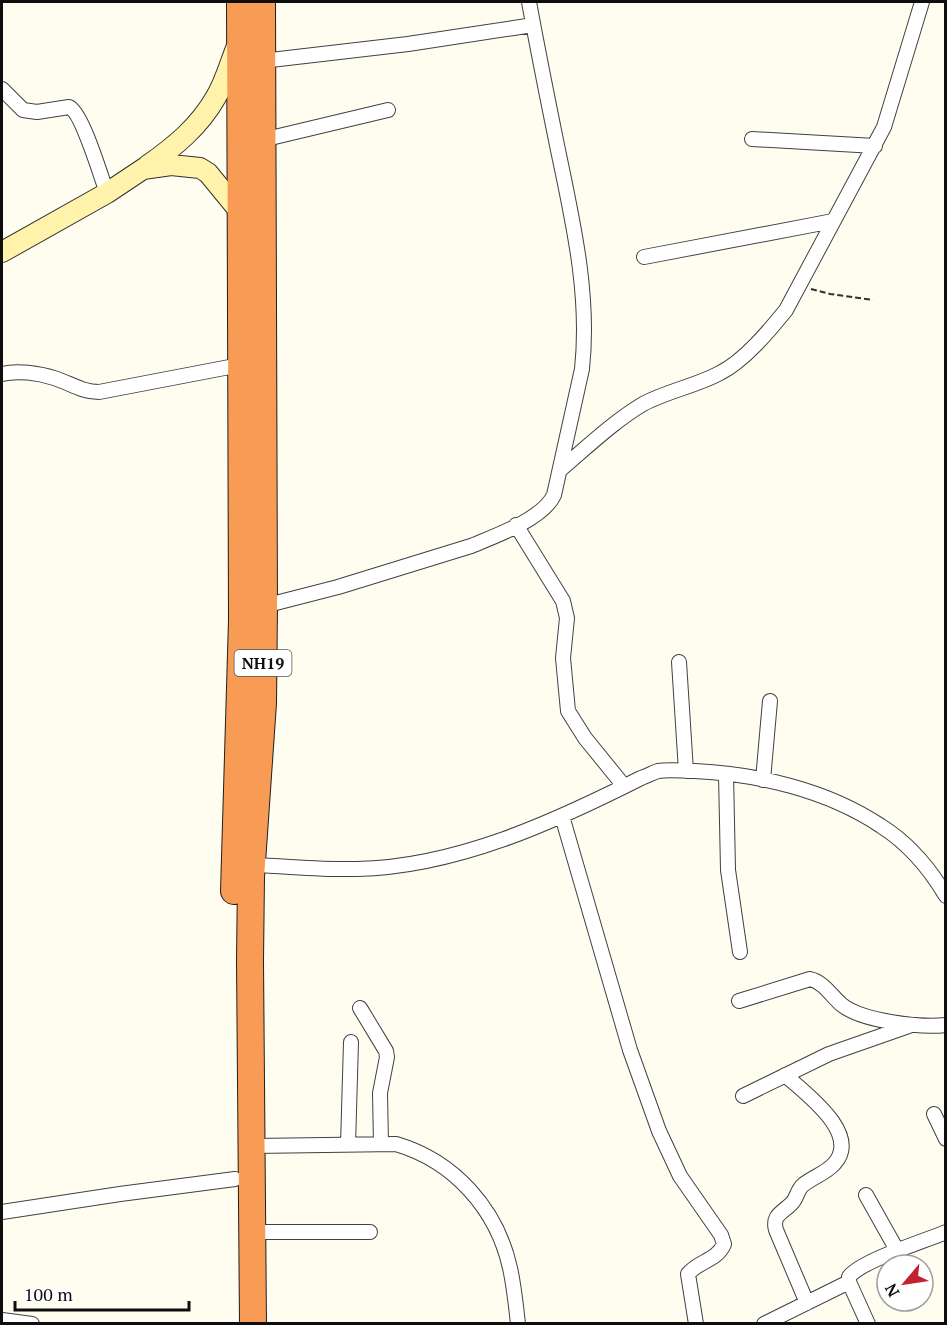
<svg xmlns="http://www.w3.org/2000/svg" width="947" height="1325" font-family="'PT Serif',serif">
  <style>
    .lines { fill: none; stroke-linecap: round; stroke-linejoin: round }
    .street-casing { stroke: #414141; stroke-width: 16 }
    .secondary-casing { stroke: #303030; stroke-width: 22 }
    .highway-casing { stroke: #1f1f1f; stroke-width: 28 }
    .path { stroke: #303030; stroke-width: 2; stroke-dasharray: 6 3; stroke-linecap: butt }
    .street { stroke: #fff; stroke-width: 14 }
    .secondary { stroke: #fff3ab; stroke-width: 20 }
    .highway { stroke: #f89b55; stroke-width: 26 }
    .labels { text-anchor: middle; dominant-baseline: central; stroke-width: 6; stroke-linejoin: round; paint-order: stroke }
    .shield { fill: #fff; stroke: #565656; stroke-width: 1.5 }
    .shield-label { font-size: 16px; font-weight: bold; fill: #0e0e0e }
  </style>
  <rect width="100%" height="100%" fill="#fffcf0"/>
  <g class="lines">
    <!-- street casing -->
    <g class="street-casing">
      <path id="street" d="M262 61 408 44 533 25
        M2 89 23 110 37 112 69 107C82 112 101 177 107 193
        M752 139 875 146
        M262 140 388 110
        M644 257 833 221
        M2 374C17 370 39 373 54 378 70 383 82 392 99 392L240 365
        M560 470C587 447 613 422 643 404 667 391 696 386 720 373 744 361 769 331 786 310L884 127 922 2
        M516 525 563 601 567 618 563 658 568 711 585 738 624 786
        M264 606 338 587 471 546C495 536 543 519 554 495L582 369C590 295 573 222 558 150 548 101 538 51 529 2
        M679 662 686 771
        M726 774 728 870 740 952
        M763 780 770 701
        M562 816 630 1050 659 1131 680 1176 721 1235 724 1244C717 1261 698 1261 688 1274L696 1324
        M252 865C286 866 322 870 357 869 456 867 554 822 641 778 647 776 652 773 658 771 670 769 683 771 695 771 758 774 827 790 881 826 908 843 930 869 946 896
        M739 1001 810 979C824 982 832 997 842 1005 862 1021 920 1028 946 1025
        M360 1008 386 1051 387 1057 380 1093 381 1144
        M785 1075C805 1093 862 1134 834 1164 826 1173 813 1177 803 1185 797 1190 797 1199 791 1204 782 1213 772 1215 776 1230L807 1303
        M743 1096 829 1054 909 1026
        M934 1114 946 1139
        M348 1145 351 1042
        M252 1146 396 1144C454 1161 497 1209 510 1268 514 1286 516 1305 518 1324
        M866 1195 898 1252
        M2 1212 120 1194 235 1179
        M253 1232H370
        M2 1320 32 1324
        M764 1324 849 1282
        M868 1324 849 1282V1277C860 1261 925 1241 946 1232"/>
    </g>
    <!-- secondary casing -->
    <g class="secondary-casing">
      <path id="secondary" d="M147 166C174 147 199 127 216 97 225 82 230 63 237 46
        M2 252 107 193 143 169 171 165 200 168 208 173 240 212"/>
    </g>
    <!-- highway casing -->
    <g class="highway-casing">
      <path id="highway" d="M234 891 242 620 240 2
        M253 1324 250 961 251 877 263 703 264 606 262 2"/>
    </g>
    <!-- path -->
    <path class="path" d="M811 289 830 294 873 300"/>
    <!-- street -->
    <use href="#street" class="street"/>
    <!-- secondary -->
    <use href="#secondary" class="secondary"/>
    <!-- highway -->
    <use href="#highway" class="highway"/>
  </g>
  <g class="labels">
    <!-- shield labels -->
    <rect class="shield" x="234.5" y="650" width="57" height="26" rx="4.5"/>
    <g class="shield-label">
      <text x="263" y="663">NH19</text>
    </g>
  </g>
  <!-- border -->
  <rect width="947" height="1325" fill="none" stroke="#0e0e0e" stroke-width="6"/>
  <!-- north arrow -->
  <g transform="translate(905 1283) rotate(241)"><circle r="28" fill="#ffffff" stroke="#9f9f9f" stroke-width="1.5"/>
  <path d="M0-4.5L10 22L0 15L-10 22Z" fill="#c2222e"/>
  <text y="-9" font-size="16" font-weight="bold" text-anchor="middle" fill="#0e0e0e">N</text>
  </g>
  <!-- scale -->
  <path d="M15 1301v9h174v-9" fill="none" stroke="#0e0e0e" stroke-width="3"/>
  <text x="24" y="1301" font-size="18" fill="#0e0e0e" stroke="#ffffff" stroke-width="4.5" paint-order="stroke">100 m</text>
</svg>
